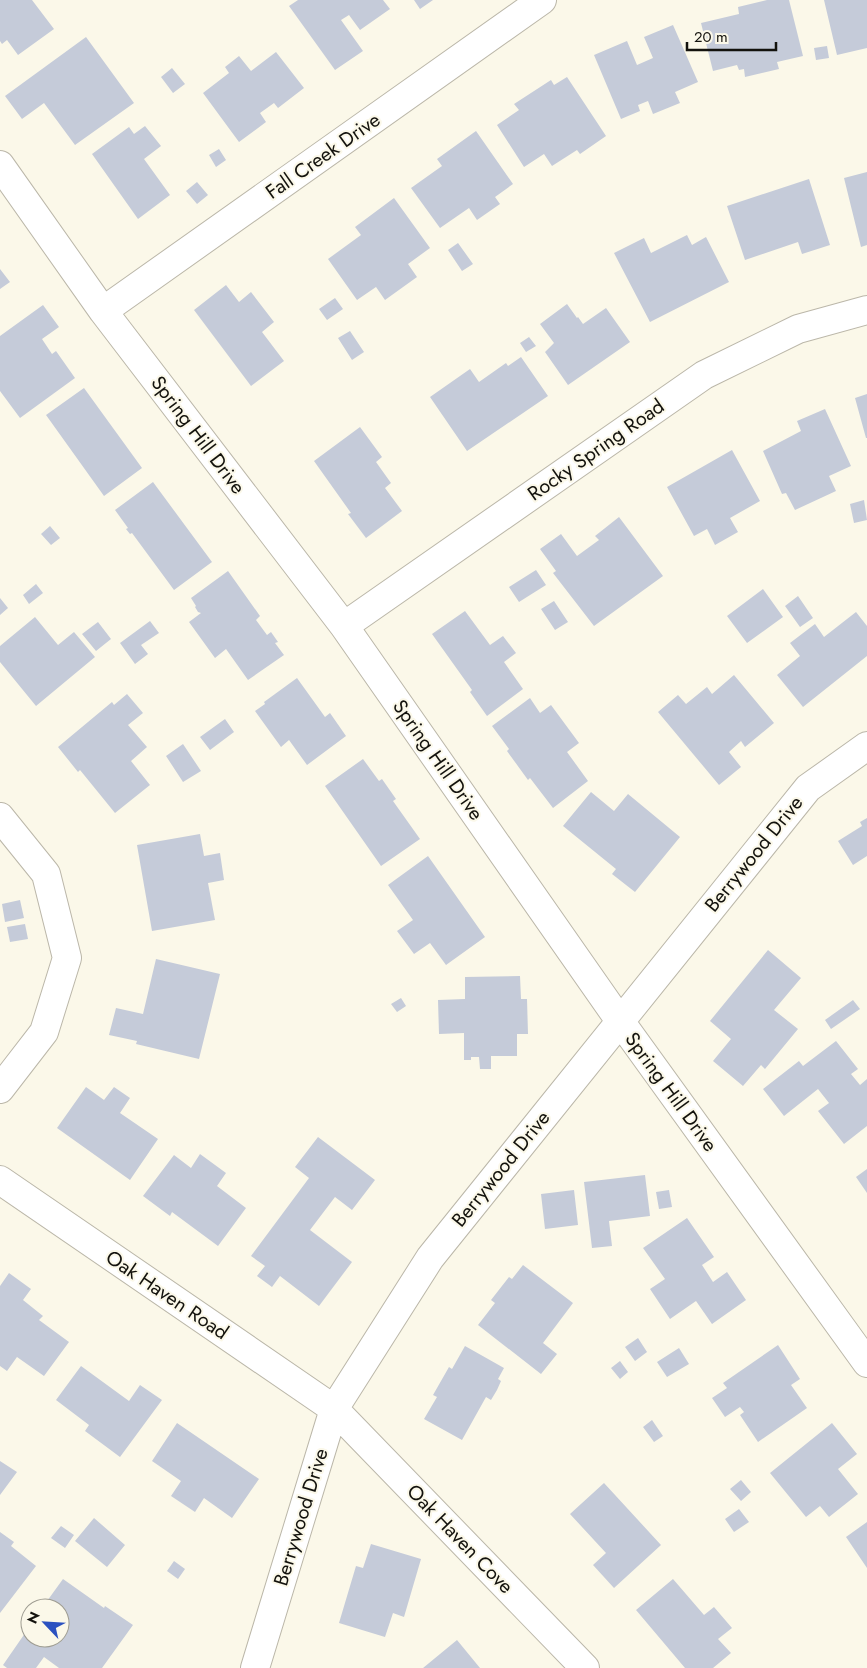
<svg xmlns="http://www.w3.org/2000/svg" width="867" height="1668" font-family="Jost,sans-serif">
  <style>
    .building { fill: #c5cbd9 }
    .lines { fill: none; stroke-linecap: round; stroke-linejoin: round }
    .minor-casing { stroke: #bbb7a9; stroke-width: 30 }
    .minor { stroke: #fff; stroke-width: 28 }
    .labels { text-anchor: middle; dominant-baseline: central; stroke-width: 4; stroke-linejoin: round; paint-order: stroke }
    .street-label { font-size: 20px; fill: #13120d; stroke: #fbf8e9 }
  </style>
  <rect width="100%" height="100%" fill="#fbf8e9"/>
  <!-- building -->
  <path class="building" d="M0 0H32L54 29 18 55 7 40 2 44 0 41Z
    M298 0H383L390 9 360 30 349 15 341 20 363 51 335 70 289 6Z
    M414 0H433L420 9Z
    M767 0H789L803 56 777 62 779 69 745 77 744 69 739 70 737 65 713 71 701 23 739 14 738 7Z
    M824 0H867V48L837 55Z
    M673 25 698 82 675 92 680 103 653 114 648 101 638 105 640 111 621 119 594 55 627 41 637 65 653 58 644 37Z
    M86 37 134 103 75 145 44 103 22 119 5 96Z
    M827 46 829 58 816 60 814 48Z
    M276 52 304 88 278 108 274 103 260 113 266 122 239 142 203 93 229 73 225 67 239 56 251 71Z
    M172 68 185 84 173 93 161 77Z
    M567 77 606 136 580 154 577 150 552 166 544 154 524 167 497 125 519 110 514 104 551 80 554 85Z
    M145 126 161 146 144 159 170 195 138 219 92 154 129 127 134 134Z
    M476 131 513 184 495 197 500 204 477 220 469 208 440 228 411 188 442 166 437 159Z
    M219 149 226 160 216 167 209 155Z
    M867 172V245L861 247 844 178Z
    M809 179 830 245 802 254 798 242 745 260 727 206Z
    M197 182 208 195 197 204 186 191Z
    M394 198 430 248 408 264 417 277 385 300 376 287 357 300 328 259 361 235 355 227Z
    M687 235 692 245 706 237 729 282 650 322 614 253 644 238 651 253Z
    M458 243 473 264 462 271 448 250Z
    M0 269 10 282 0 289Z
    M226 285 239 302 251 292 274 322 262 332 284 361 251 386 194 310Z
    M335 298 343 309 327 320 319 309Z
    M567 304 577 318 578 317 583 324 606 308 630 342 568 385 545 352 554 343 540 324Z
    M43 305 59 327 42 339 52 354 56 351 75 378 20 418 0 391V336Z
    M350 331 364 352 352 360 338 338Z
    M529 337 536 346 526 352 520 343Z
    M521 357 548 396 467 451 430 397 470 369 479 382 506 363 508 366Z
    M84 388 142 468 104 496 46 415Z
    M867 394V438H866L855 398Z
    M825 409 851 466 829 476 836 491 795 510 786 493 782 494 763 451 801 431 797 421Z
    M360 427 382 457 376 462 391 483 385 488 402 511 366 538 348 514 351 513 314 461Z
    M732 450 760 501 730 518 738 532 715 545 707 529 694 536 667 487Z
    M153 482 212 562 174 590 132 533 130 534 126 529 128 528 115 510Z
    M864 500 867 520 854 523 850 504Z
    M619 517 663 576 594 626 553 573 556 571 540 549 561 534 577 556 599 540 595 536Z
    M50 526 60 538 51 545 41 534Z
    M536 570 546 585 519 602 509 587Z
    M228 571 260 616 256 620 267 635 271 632 278 642 275 643 284 655 248 680 226 649 215 658 189 622 201 613 198 612 195 607 196 606 191 598Z
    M36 584 43 593 29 604 23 595Z
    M763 589 783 617 747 643 727 616Z
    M798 596 813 618 800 627 785 606Z
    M0 598 8 608 0 615Z
    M554 601 568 622 555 630 541 609Z
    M465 611 490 645 503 636 516 653 504 662 523 689 487 716 470 692 472 690 432 634Z
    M856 612 867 626V656L803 707 777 675 800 656 790 643 815 624 824 637Z
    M35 617 58 645 74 632 95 657 36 706 0 662V646Z
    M150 621 159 633 141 645 148 654 135 664 120 643Z
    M98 622 111 639 96 651 82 634Z
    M734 675 774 723 745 747 741 741 729 752 741 767 719 785 658 712 678 695 686 704 707 687 712 694Z
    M297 678 325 717 330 713 346 736 307 765 289 740 281 747 255 711 265 704 264 702Z
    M127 694 143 713 128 725 147 747 131 761 150 785 115 813 80 770 78 772 58 747 112 702 114 705Z
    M530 698 540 713 551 705 579 743 567 752 588 781 553 808 530 778 528 780 507 751 509 749 492 726Z
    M225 719 234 732 210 750 200 737Z
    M183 744 201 771 183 782 166 756Z
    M363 759 379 781 382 779 396 799 393 801 420 839 381 866 325 786Z
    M591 792 614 811 628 794 680 837 635 892 612 874 616 869 563 826Z
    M867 818V856L853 865 838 841 862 826 860 822Z
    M200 834 204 856 220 853 224 880 208 883 215 920 152 931 137 845Z
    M428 856 485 937 446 965 430 943 414 954 397 931 413 920 388 885Z
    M20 900 24 918 5 922 2 904Z
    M25 924 28 939 10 942 7 927Z
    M768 950 801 978 774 1010 798 1029 765 1069 761 1065 743 1086 713 1061 731 1039 710 1021Z
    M156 959 220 974 199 1059 136 1044 137 1041 109 1035 116 1008 143 1014Z
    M520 976 521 999H527L528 1034H517V1056H491V1069H480L479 1057H471V1060H464V1033L439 1034 438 1000 465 999V977Z
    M401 998 406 1006 397 1012 391 1004Z
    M853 1000 860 1009 831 1029 825 1020Z
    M836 1041 858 1069 851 1074 860 1085 867 1079V1126L844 1144 818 1111 829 1103 818 1089 784 1116 763 1089 799 1061 803 1066Z
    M86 1087 104 1100 114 1087 130 1098 120 1113 158 1139 130 1180 57 1128Z
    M318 1137 375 1180 352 1210 335 1197 310 1230 352 1262 319 1306 280 1276 272 1287 257 1276 265 1266 251 1256 309 1178 295 1167Z
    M200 1154 226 1173 217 1186 246 1208 218 1246 172 1212 170 1216 143 1196 174 1155 191 1168Z
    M867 1169V1193L856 1177Z
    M645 1175 650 1216 609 1221 612 1246 592 1248 584 1182Z
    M574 1190 578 1225 545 1229 541 1194Z
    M669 1190 672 1207 659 1209 656 1192Z
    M687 1218 714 1257 702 1265 713 1282 727 1272 746 1300 712 1324 696 1301 670 1319 650 1289 665 1279 643 1248Z
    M523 1265 573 1303 543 1343 557 1354 541 1374 478 1325 495 1303 491 1300 509 1277 512 1279Z
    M9 1273 31 1289 23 1300 43 1316 39 1320 69 1342 44 1376 17 1357 7 1371 0 1366V1286Z
    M638 1338 647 1352 635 1361 625 1347Z
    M778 1345 800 1379 791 1385 807 1408 758 1442 740 1415 744 1412 740 1407 725 1417 712 1398 727 1388 723 1383Z
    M465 1346 504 1368 498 1379 501 1381 497 1390 491 1400 486 1397 462 1440 424 1419 437 1397 433 1395 449 1367 452 1369Z
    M679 1348 689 1364 667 1377 657 1362Z
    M620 1361 628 1372 620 1379 611 1368Z
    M81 1366 129 1401 140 1385 162 1400 120 1457 85 1431 89 1425 56 1400Z
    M652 1420 663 1436 654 1442 643 1427Z
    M177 1423 259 1479 232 1518 204 1498 195 1512 171 1496 181 1481 152 1461Z
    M832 1423 857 1454 838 1469 858 1494 829 1517 820 1506 806 1517 770 1473Z
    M0 1461 17 1472 0 1495Z
    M741 1480 751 1492 741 1501 730 1489Z
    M604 1483 661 1545 614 1588 593 1565 606 1553 570 1514Z
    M739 1509 749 1522 734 1532 725 1519Z
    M94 1518 125 1545 107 1567 75 1541Z
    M867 1522V1568L846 1537Z
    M61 1526 74 1535 65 1548 51 1538Z
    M0 1532 14 1542 11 1546 36 1566 0 1613Z
    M371 1544 421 1559 404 1617 393 1613 385 1637 339 1623 356 1566 363 1568Z
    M174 1561 185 1569 178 1579 167 1571Z
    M63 1579 104 1608 105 1606 133 1625 102 1668H59L44 1657 36 1668H7L3 1665 30 1626V1638H60V1608H42Z
    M673 1579 704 1615 714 1607 732 1628 718 1639 731 1653 713 1668H685L636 1610Z
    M457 1640 480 1668H423Z"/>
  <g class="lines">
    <!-- minor casing -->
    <g class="minor-casing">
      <path id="minor" d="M0 165 103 311 344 626 620 1021 867 1363
        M103 311 542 0
        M344 626 704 375 798 329 867 310
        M0 817 46 874 67 958 44 1032 0 1089
        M0 1180 334 1409 585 1668
        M255 1668 334 1409 430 1258 808 788 867 746"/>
    </g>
    <!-- minor -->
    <use href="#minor" class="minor"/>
  </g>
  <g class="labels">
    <!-- street labels -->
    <g class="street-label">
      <text transform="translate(323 156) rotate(-35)">Fall Creek Drive</text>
      <text transform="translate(198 435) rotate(53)">Spring Hill Drive</text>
      <text transform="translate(596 450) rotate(-35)">Rocky Spring Road</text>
      <text transform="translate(438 760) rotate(55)">Spring Hill Drive</text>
      <text transform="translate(754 854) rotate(-51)">Berrywood Drive</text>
      <text transform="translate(671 1092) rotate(54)">Spring Hill Drive</text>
      <text transform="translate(501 1169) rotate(-51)">Berrywood Drive</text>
      <text transform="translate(167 1295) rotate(34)">Oak Haven Road</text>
      <text transform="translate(301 1517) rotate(-73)">Berrywood Drive</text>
      <text transform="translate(460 1539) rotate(46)">Oak Haven Cove</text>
    </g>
  </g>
  <!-- north arrow -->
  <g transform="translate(45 1623) rotate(295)"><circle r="24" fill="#fbf8e9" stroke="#9e9c91"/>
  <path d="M0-4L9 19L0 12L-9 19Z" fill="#2b51c0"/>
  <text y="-8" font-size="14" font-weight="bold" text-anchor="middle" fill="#13120d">N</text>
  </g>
  <!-- scale -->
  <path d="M687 42v8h89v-8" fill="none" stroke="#13120d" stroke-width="2.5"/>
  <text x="694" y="42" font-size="15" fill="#13120d" stroke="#fbf8e9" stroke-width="4" paint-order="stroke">20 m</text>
</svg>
